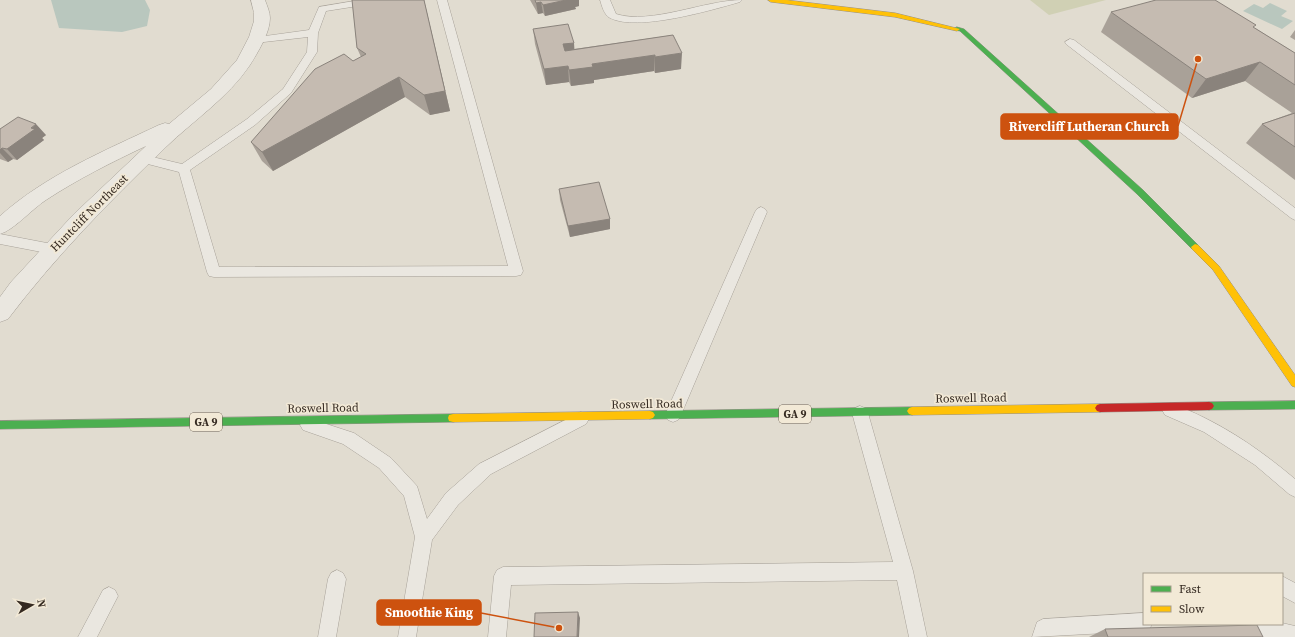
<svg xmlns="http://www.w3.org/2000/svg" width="1295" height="637" font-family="'Source Serif 4',serif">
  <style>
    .green { fill: #d0d0b4 }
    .water { fill: #b9c7be }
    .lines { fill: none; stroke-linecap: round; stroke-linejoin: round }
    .lane-casing { stroke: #a7a198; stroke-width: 1 }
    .street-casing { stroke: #a7a198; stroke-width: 1 }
    .fast-casing { stroke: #979188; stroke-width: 1 }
    .slow-casing { stroke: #979188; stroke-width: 1 }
    .jam-casing { stroke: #979188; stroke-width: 1 }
    .lane { fill: #eae7e0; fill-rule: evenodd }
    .street { fill: #eae7e0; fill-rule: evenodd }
    .fast { fill: #4caf50; fill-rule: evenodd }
    .slow { fill: #ffc107; fill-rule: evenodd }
    .jam { fill: #c62828; fill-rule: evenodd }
    .wall { fill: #a9a198 }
    .shaded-wall { fill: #8a837c }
    .building { fill: #c5bbb1; stroke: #8a837c }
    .labels { text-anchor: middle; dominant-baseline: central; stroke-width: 3.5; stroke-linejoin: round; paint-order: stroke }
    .shield { fill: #f2e9d6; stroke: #6e6357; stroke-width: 1 }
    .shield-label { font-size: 11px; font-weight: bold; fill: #352a21 }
    .street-label { font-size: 12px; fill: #352a21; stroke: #f2e9d6 }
    .leader { fill: none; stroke: #cd520f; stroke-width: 1.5 }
    .callout-dot { fill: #cd520f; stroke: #f2e9d6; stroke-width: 1.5 }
    .callout { fill: #cd520f; stroke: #cd520f; stroke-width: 1.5 }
    .callout-label { font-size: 13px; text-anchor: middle; font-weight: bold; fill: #fff }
  </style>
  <rect width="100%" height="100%" fill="#e1dcd0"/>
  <!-- green -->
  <path class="green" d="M1030 0H1106L1049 15Z"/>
  <!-- water -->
  <path class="water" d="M51 0H145L150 10 147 26 122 32 59 28Z
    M1270 3 1287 11 1281 16 1293 21 1282 29 1243 11 1254 4 1263 8Z"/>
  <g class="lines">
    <!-- lane casing -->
    <g class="lane-casing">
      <path id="lane" d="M360 0H382L377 3 326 11 318 33 317 52 291 93 255 125 190 170 219 267 508 266 437 0H447L523 271 521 275 516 276 214 277 209 276 207 272 179 172 140 162 138 159 140 156 144 155 182 164 247 119 283 89 307 52 308 37 255 43 250 40 251 38 309 30 319 7Z
        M600 0H610L616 14C651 25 705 0 742 0L740 2C712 10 637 32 610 18 604 15 602 6 600 0Z
        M1070 39 1074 40 1295 208V220L1291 218 1066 44 1065 42Z
        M761 207 765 209 767 212 681 415 678 420 673 422 668 420 665 415 755 212 757 209Z
        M0 234 52 244 57 246 59 249 57 252 52 254 0 244Z
        M1170 403C1217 420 1257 447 1295 479V497L1289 494 1255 465 1204 432 1165 415 1162 410 1165 405Z
        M860 406 865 408 868 413 913 571 927 637H909L897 580 511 585 506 637H488L494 576 497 570 503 567 893 562 852 413 855 408Z
        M581 412 586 414 589 419 586 424 491 474 458 505 432 540 416 637H398L415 537 404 496 379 468 343 444 303 430 300 425 303 420 308 418 354 433 391 458 417 486 427 519 446 493 479 464Z
        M337 570 343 573 346 579 336 637H318L328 579 331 573Z
        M1282 576 1295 583V603L1282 596Z
        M109 587 115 590 118 596 97 637H78L103 590Z
        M1144 613V624H1152L1150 628 1144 631 1032 637 1037 622 1043 619Z
        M1282 623 1295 626V637H1263L1248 630 1245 624Z"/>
    </g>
    <!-- street casing -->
    <g class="street-casing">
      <path id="street" d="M251 0H265C267 6 270 12 270 18 270 33 258 52 250 65 228 98 194 120 166 147 109 202 55 257 8 319L0 322V297L11 282 74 214 146 146C112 162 78 179 46 200 32 209 14 230 0 234V216C46 175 104 151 159 125L165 123 169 124 211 89 237 60 249 37 254 21V13Z"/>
    </g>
    <!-- fast casing -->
    <g class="fast-casing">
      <path id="fast" d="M957 27 964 29 1143 190 1198 245 1199 247 1198 249H1192L1137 194 960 31 955 30 954 29Z
        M1295 401V409L1209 410 1206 409 1204 406 1206 403 1209 402Z
        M912 407 915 408 917 411 915 414 912 415 650 419 647 418 645 415 647 412 650 411Z
        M453 414 457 415 458 418 457 421 453 422 0 429V421Z"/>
    </g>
    <!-- slow casing -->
    <g class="slow-casing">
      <path id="slow" d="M768 0H786L895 13 960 29 957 31 895 17 771 2Z
        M1195 244 1198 245 1219 266 1295 375V387L1292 386 1213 270 1192 249 1191 247Z
        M1100 404 1103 405 1105 408 1103 411 1100 412 912 415 909 414 907 411 909 408 912 407Z
        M650 411 653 412 655 415 653 418 650 419 453 422 449 421 448 418 449 415 453 414Z"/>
    </g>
    <!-- jam casing -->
    <g class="jam-casing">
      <path id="jam" d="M1209 402 1212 403 1214 406 1212 409 1209 410 1100 412 1097 411 1095 408 1097 405 1100 404Z"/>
    </g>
    <!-- lane -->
    <use href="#lane" class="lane"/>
    <!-- street -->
    <use href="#street" class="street"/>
    <!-- fast -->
    <use href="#fast" class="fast"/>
    <!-- slow -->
    <use href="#slow" class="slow"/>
    <!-- jam -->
    <use href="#jam" class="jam"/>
  </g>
  <!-- wall -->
  <path class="wall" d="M352 0H424L450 111 430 115 405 97 273 171 262 161 251 142 353 61 361 57 357 48Z
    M530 0H579V6L575 7 576 9 545 16 543 13 538 14Z
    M1111 12 1255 28 1295 53V180L1246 143 1262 124 1292 113 1245 81 1192 98 1101 32Z
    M533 29 574 43V49L673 35 681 69 655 73 654 71 594 80V83L571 86 569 82 546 85 535 44Z
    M1295 30V40L1290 37Z
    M0 129 46 135 42 138 44 140 17 160 13 159 8 162 0 159Z
    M559 189 610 219V229L570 237 560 200Z
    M1105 629 1263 637H1089Z"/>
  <!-- shaded-wall -->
  <path class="shaded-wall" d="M424 0 450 111 430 115 424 95Z
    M566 0H579V6L575 7 576 9 545 16 543 5Z
    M541 2 543 13 538 14 536 3Z
    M574 43 575 58 564 60 563 44Z
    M682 53 681 69 655 73V57Z
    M655 55 654 71 594 80V83L571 86 569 70 592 64Z
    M1260 62 1245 81 1192 98 1206 79Z
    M568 66 569 82 546 85 544 69Z
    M399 77 405 97 273 171 262 152Z
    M36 124 46 135 42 138 44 140 17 160 7 149Z
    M2 148 13 159 8 162 0 153V150Z
    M610 219V229L570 237 568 226Z
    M578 612 580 618 579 637H577Z"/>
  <!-- building -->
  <path class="building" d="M352 0H424L445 91 424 95 399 77 262 152 251 142 315 69 344 54 353 61 366 54 357 48Z
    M535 0H566L543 5 541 2 536 3Z
    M1156 0H1215L1256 25 1253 27 1295 53V85L1260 62 1206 79 1111 12Z
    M568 24 574 43 563 44 565 51 673 35 682 53 655 57V55L592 64 593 67 569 70 568 66 544 69 533 29Z
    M1295 113V147L1262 124Z
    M18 117 36 124 31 128 35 129 7 149 2 148 0 150V129Z
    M599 182 610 219 568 226 559 189Z
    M578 612 577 637H534L535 613Z
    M1257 625 1263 637H1108L1105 629Z"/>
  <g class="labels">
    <!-- shield labels -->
    <g class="shield">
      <rect x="779" y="405" width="32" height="18" rx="3"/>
      <rect x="190" y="413" width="32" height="18" rx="3"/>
    </g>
    <g class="shield-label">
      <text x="795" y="414">GA 9</text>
      <text x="206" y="422">GA 9</text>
    </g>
    <!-- street labels -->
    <g class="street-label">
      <text transform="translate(89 213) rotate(-45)">Huntcliff Northeast</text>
      <text transform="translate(971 398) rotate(-1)">Roswell Road</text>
      <text transform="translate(647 404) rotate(-1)">Roswell Road</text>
      <text transform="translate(323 408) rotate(-1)">Roswell Road</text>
    </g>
  </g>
  <!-- callouts -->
  <path class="leader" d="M1198 59L1178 126M559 628L481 613"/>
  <g class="callout-dot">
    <circle cx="1198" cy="59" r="4"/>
    <circle cx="559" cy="628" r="4"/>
  </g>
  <g class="callout">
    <rect x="1001" y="114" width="177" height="25" rx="4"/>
    <rect x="377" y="600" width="104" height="25" rx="4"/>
  </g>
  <g class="callout-label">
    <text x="1089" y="131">Rivercliff Lutheran Church</text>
    <text x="429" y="617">Smoothie King</text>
  </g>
  <!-- legend -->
  <rect x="1143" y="573" width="140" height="52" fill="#f2e9d6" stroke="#a69d8e"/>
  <rect x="1151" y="586" width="20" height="6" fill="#4caf50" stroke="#a69d8e"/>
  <text x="1179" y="593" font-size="12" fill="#352a21">Fast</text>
  <rect x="1151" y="606" width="20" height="6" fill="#ffc107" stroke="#a69d8e"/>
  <text x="1179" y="613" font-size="12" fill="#352a21">Slow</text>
  <!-- north arrow -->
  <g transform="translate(32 605) rotate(81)" stroke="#f2e9d6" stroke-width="3" paint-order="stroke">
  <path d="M0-3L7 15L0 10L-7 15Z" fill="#352a21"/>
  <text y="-6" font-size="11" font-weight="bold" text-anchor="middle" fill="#352a21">N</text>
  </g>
</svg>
